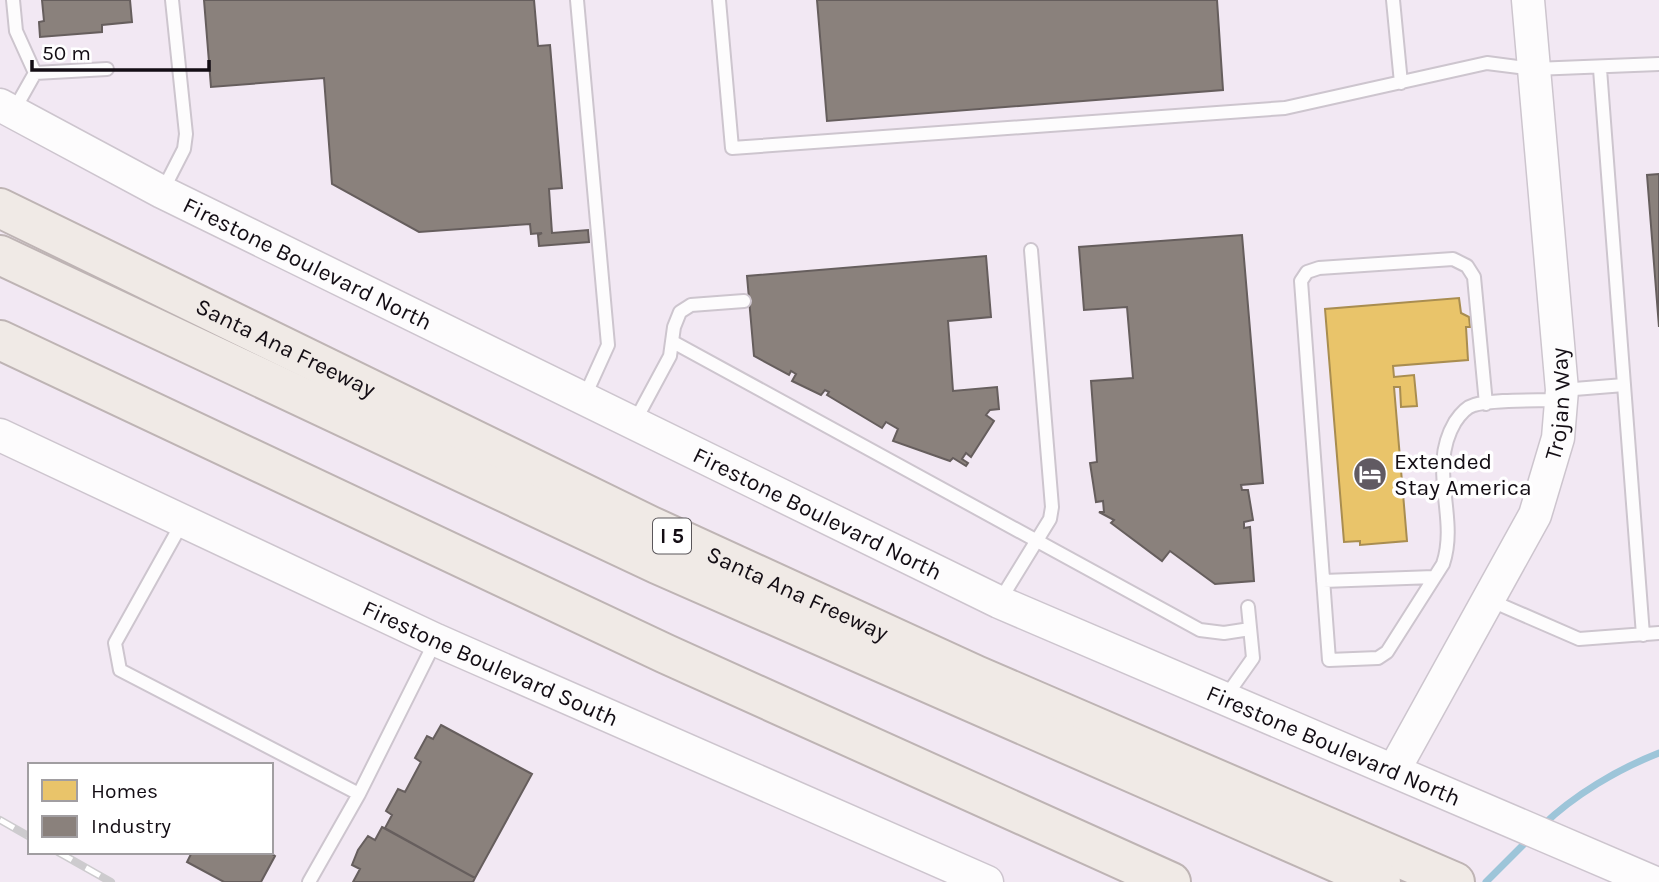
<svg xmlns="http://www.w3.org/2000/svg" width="1659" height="882" font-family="Karla,sans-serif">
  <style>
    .homes { fill: #e9c46a; stroke: #a98d50; stroke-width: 2 }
    .industry { fill: #8a817c; stroke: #665e5d; stroke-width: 2 }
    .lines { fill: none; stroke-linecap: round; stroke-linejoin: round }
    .stream { stroke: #9dc5d9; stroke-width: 7 }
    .service-casing { stroke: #cdc5ce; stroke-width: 16 }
    .tertiary-casing { stroke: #cdc5ce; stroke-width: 35 }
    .motorway-casing { stroke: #beb4b4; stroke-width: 42 }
    .service { stroke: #fdfcfd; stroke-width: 12 }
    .tertiary { stroke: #fdfcfd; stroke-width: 32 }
    .motorway { stroke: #f0eae6; stroke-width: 38 }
    .rail-casing { stroke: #cdcbce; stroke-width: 8 }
    .rail { stroke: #fff; stroke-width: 5; stroke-dasharray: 16; stroke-linecap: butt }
    .labels { text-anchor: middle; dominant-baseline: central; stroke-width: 7; stroke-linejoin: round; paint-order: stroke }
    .shield { fill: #fff; stroke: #5a565a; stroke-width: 2 }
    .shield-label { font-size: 21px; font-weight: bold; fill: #130d14 }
    .street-label { font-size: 23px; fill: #130d14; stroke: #fff }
    .poi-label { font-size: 23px; fill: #130d14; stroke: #fff; text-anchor: start }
  </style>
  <rect width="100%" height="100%" fill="#f2e8f3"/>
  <!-- homes -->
  <path class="homes" d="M1459 298 1461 313 1469 317 1470 327H1466L1468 360 1393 366 1394 377 1414 375 1417 406 1401 407 1400 387H1394L1407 541 1360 545V541L1344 542 1325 309Z"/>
  <!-- industry -->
  <path class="industry" d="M42 0H130L132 22 102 25V32L40 37 39 22 44 21Z
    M204 0H534L538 46 550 45 562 188 549 189 552 233 588 230 589 242 539 246 538 235 542 233 531 234 530 224 419 232 332 184 324 78 211 87Z
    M817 0H1217L1223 90 827 121Z
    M1659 174V327L1647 175Z
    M1242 235 1263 483 1241 485 1242 490H1248L1253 520 1244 522V528L1250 527 1254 581 1215 584 1170 551 1162 561 1111 523 1114 520 1099 512H1104L1103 501 1096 502 1090 463 1097 462 1091 381 1133 378 1127 307 1084 310 1079 247Z
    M986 256 991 317 948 321 953 391 997 387 999 409 990 410 986 415 994 421 971 457 966 453 962 459 968 463 966 466 953 458 950 461 893 441 898 429 886 422 882 428 827 395 829 392 825 390 821 395 792 381 796 374 791 371 789 375 754 356 747 276Z
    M441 725 532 774 475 878 385 828 392 815 386 811 398 789 405 792 421 762 415 758 427 736 433 739Z
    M382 827 475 878 473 882H353L360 869 352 865 358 850 368 836 375 840Z
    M192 852H269L275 856 261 882H224L187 862Z"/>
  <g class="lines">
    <!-- stream -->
    <path class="stream" d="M1542 826C1574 795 1618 769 1659 753
      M1486 882 1531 837"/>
    <!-- service casing -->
    <g class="service-casing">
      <path id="service" d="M13 0 16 31 35 73
        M577 0 608 345 584 398
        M719 0 732 148 1285 108 1487 63 1534 69 1659 64
        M1393 0 1401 83
        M1600 69 1643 635
        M13 112 35 73 107 69
        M162 192 184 149 186 134 172 0
        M673 342 1200 630 1224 633 1250 629
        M1562 390 1624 385
        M1486 404 1474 277 1467 266 1453 259 1319 268 1307 272 1301 281 1329 660 1378 658 1387 652 1443 564C1459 516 1427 469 1455 422 1459 416 1466 407 1474 405 1494 399 1538 401 1561 400
        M634 423 670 356 674 327 680 312 691 305 744 301
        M182 523 115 643 120 670 359 794
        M1323 581 1434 577
        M1487 599 1579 639 1659 633
        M999 602 1050 519 1052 507 1031 250
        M1224 699 1253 658 1248 607
        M309 882 359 794 436 640"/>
    </g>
    <!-- tertiary casing -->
    <g class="tertiary-casing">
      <g id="tertiary">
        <path id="s1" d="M0 105 162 192 999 602 1653 882"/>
        <path id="s2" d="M0 435 436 640 987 882"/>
        <path id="s3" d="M1394 770 1535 515 1558 438 1562 390 1528 0"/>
      </g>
    </g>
    <!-- motorway casing -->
    <g class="motorway-casing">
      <g id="motorway">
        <path id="s4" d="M0 208 651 526 976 675 1455 882"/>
        <path d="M0 255 657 564 1381 882"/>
        <path d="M0 340 666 654 1171 882"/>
      </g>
    </g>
    <!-- service -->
    <use href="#service" class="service"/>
    <!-- tertiary -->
    <use href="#tertiary" class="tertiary"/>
    <!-- motorway -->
    <use href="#motorway" class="motorway"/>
    <!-- rail casing -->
    <g class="rail-casing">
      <path id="rail" d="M0 820 30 837
        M58 852 111 882"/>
    </g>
    <!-- rail -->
    <use href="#rail" class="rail"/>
  </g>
  <!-- icons -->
  <defs>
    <g id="hotel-disc" transform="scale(1.75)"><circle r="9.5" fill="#615a62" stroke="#fff"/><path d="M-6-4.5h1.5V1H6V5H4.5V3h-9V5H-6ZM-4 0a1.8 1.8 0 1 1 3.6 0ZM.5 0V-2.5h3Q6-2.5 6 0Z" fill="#fff"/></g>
  </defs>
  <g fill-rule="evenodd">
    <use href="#hotel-disc" x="1370" y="474"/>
  </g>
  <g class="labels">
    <!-- shield labels -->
    <rect class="shield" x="653" y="518.5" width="38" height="35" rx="5"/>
    <g class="shield-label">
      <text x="672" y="536">I 5</text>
    </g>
    <!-- street labels -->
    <g class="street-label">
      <text stroke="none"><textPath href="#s1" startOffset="346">Firestone Boulevard North</textPath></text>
      <text stroke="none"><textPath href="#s4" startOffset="318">Santa Ana Freeway</textPath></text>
      <text stroke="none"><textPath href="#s3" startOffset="406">Trojan Way</textPath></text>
      <text stroke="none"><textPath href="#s1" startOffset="914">Firestone Boulevard North</textPath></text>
      <text stroke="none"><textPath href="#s4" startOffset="886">Santa Ana Freeway</textPath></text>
      <text stroke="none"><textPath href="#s2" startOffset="541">Firestone Boulevard South</textPath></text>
      <text stroke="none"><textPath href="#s1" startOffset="1480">Firestone Boulevard North</textPath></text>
    </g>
    <!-- poi labels -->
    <g class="poi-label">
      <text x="1394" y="461">Extended<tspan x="1394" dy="26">Stay America</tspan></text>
    </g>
  </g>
  <!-- legend -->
  <rect x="28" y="763" width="245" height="91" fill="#ffffff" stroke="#a19ea1" stroke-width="2"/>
  <rect x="42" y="780" width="35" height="21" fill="#e9c46a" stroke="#a19ea1" stroke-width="2"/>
  <text x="91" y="798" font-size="21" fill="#130d14">Homes</text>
  <rect x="42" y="816" width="35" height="21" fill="#8a817c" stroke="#a19ea1" stroke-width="2"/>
  <text x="91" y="833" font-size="21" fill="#130d14">Industry</text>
  <!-- scale -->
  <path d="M32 60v10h177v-10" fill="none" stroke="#130d14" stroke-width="3.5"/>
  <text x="42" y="60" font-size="21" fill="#130d14" stroke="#ffffff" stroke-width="5" paint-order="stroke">50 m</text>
</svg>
